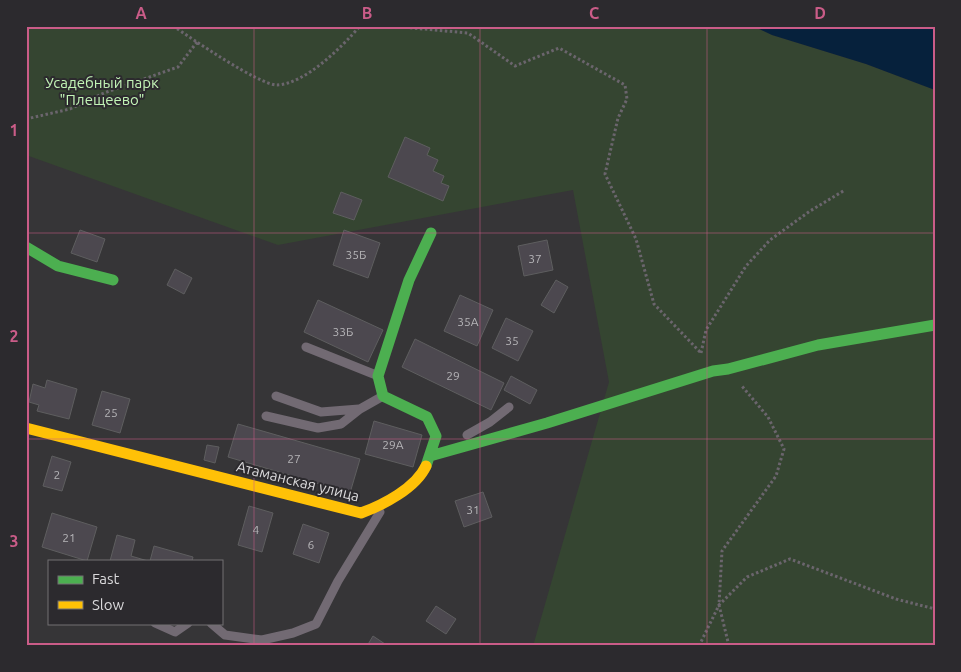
<svg xmlns="http://www.w3.org/2000/svg" width="961" height="672" font-family="Ubuntu,sans-serif">
  <style>
    .green { fill: #354531 }
    .water { fill: #06213c }
    .building { fill: #4c484f; stroke: #5e5e5f }
    .lines { fill: none; stroke-linecap: round; stroke-linejoin: round }
    .path { stroke: #6b656d; stroke-width: 3; stroke-dasharray: 2.5 2.5; stroke-linecap: butt }
    .lane { stroke: #726a73; stroke-width: 9 }
    .fast { stroke: #4caf50; stroke-width: 11 }
    .slow { stroke: #ffc107; stroke-width: 11 }
    .grid { fill: none; stroke: #ca5c88; stroke-width: 1; stroke-opacity: 0.55 }
    .labels { text-anchor: middle; dominant-baseline: central; stroke-width: 4; stroke-linejoin: round; paint-order: stroke }
    .number-label { font-size: 12px; fill: #b6b5b8 }
    .park-label { font-size: 15px; fill: #c2f4b6; stroke: #2c2a2e }
    .street-label { font-size: 15px; fill: #dad9db; stroke: #2c2a2e }
    .neatline { fill: none; stroke: #ca5c88; stroke-width: 2 }
    .grid-label { font-size: 16px; text-anchor: middle; font-weight: bold; fill: #ca5c88 }
  </style>
  <rect width="100%" height="100%" fill="#363537"/>
  <!-- green -->
  <path class="green" d="M26 26H753L772 35 866 64 935 90V646H533L609 382 573 190 278 245 26 155Z"/>
  <!-- water -->
  <path class="water" d="M753 26H926L935 29V90L866 64 772 35Z"/>
  <!-- building -->
  <path class="building" d="M405 137 430 148 427 155 438 160 433 171 444 176 441 183 449 186 443 201 388 177Z
    M341 192 362 200 354 220 333 213Z
    M80 230 105 239 97 262 71 253Z
    M344 230 380 243 368 278 333 265Z
    M547 240 553 270 524 276 518 246Z
    M175 269 192 278 184 294 167 285Z
    M556 280 568 287 554 313 541 305Z
    M460 295 493 310 477 346 444 331Z
    M318 300 383 330 368 362 304 332Z
    M506 318 533 331 518 361 492 348Z
    M415 339 504 383 491 410 402 367Z
    M511 376 537 390 530 404 504 390Z
    M47 380 77 389 69 419 37 411 39 405 29 402 33 384 45 388Z
    M102 391 130 399 120 433 92 425Z
    M374 421 422 435 413 467 365 454Z
    M238 424 360 459 350 493 228 457Z
    M207 445 219 447 215 463 204 460Z
    M52 456 71 462 62 491 43 486Z
    M483 492 492 517 464 527 455 501Z
    M249 506 273 513 262 552 238 545Z
    M52 513 97 527 87 561 42 547Z
    M303 524 329 533 319 563 293 554Z
    M117 535 135 540 131 556 148 561H110Z
    M154 546 193 557 192 561H150Z
    M436 606 456 619 446 634 426 621Z
    M373 636 388 646H367Z"/>
  <g class="lines">
    <!-- path -->
    <path class="path" d="M173 26C191 38 259 85 277 85 305 84 342 47 360 26
      M390 26 468 33 515 66 559 48 625 85 627 99 618 118 605 174 636 239 654 304 701 353
      M26 119 70 109 104 93 178 67 197 42
      M701 353 706 330 746 266 770 240 810 211 845 190
      M699 646 719 605 747 577 790 559 896 599 935 609
      M729 646 719 605 722 551 776 476 784 449 768 417 741 385"/>
    <!-- lane -->
    <path class="lane" d="M306 347 376 375
      M276 396 321 412 359 409
      M266 416 318 428 341 424 360 409 383 396
      M467 435 490 422 509 407
      M155 623 175 632 188 623
      M211 623 225 635 262 640 293 633 316 624 338 581 380 512"/>
    <!-- fast -->
    <path class="fast" d="M26 247 58 266 113 280
      M430 456 547 423 713 371 728 369 818 345 935 325
      M426 466 436 436 427 417 383 396 378 376 409 280 431 233"/>
    <!-- slow -->
    <path class="slow" d="M26 428 361 513C383 505 416 488 426 466"/>
  </g>
  <!-- grid -->
  <path class="grid" d="M254 26V646M480 26V646M707 26V646M26 233H935M26 439H935"/>
  <g class="labels">
    <!-- number labels -->
    <g class="number-label">
      <text x="356" y="254">35Б</text>
      <text x="535" y="258">37</text>
      <text x="468" y="321">35А</text>
      <text x="343" y="331">33Б</text>
      <text x="512" y="340">35</text>
      <text x="453" y="375">29</text>
      <text x="111" y="412">25</text>
      <text x="393" y="444">29А</text>
      <text x="294" y="458">27</text>
      <text x="57" y="474">2</text>
      <text x="473" y="509">31</text>
      <text x="256" y="529">4</text>
      <text x="69" y="537">21</text>
      <text x="311" y="544">6</text>
    </g>
    <!-- park labels -->
    <g class="park-label">
      <text x="102" y="82">Усадебный парк<tspan x="102" dy="17">"Плещеево"</tspan></text>
    </g>
    <!-- street labels -->
    <g class="street-label">
      <text transform="translate(298 481) rotate(14)">Атаманская улица</text>
    </g>
  </g>
  <!-- border -->
  <rect width="961" height="672" fill="none" stroke="#2c2a2e" stroke-width="55"/>
  <!-- legend -->
  <rect x="48" y="560" width="175" height="65" fill="#2c2a2e" stroke="#727073"/>
  <rect x="58" y="576" width="25" height="8" fill="#4caf50" stroke="#727073"/>
  <text x="92" y="584" font-size="15" fill="#dad9db">Fast</text>
  <rect x="58" y="601" width="25" height="8" fill="#ffc107" stroke="#727073"/>
  <text x="92" y="610" font-size="15" fill="#dad9db">Slow</text>
  <rect x="28" y="28" width="906" height="616" class="neatline"/>
  <g class="grid-label">
    <text x="141" y="19">A</text>
    <text x="367" y="19">B</text>
    <text x="594" y="19">C</text>
    <text x="820" y="19">D</text>
    <text x="14" y="136">1</text>
    <text x="14" y="342">2</text>
    <text x="14" y="547">3</text>
  </g>
</svg>
